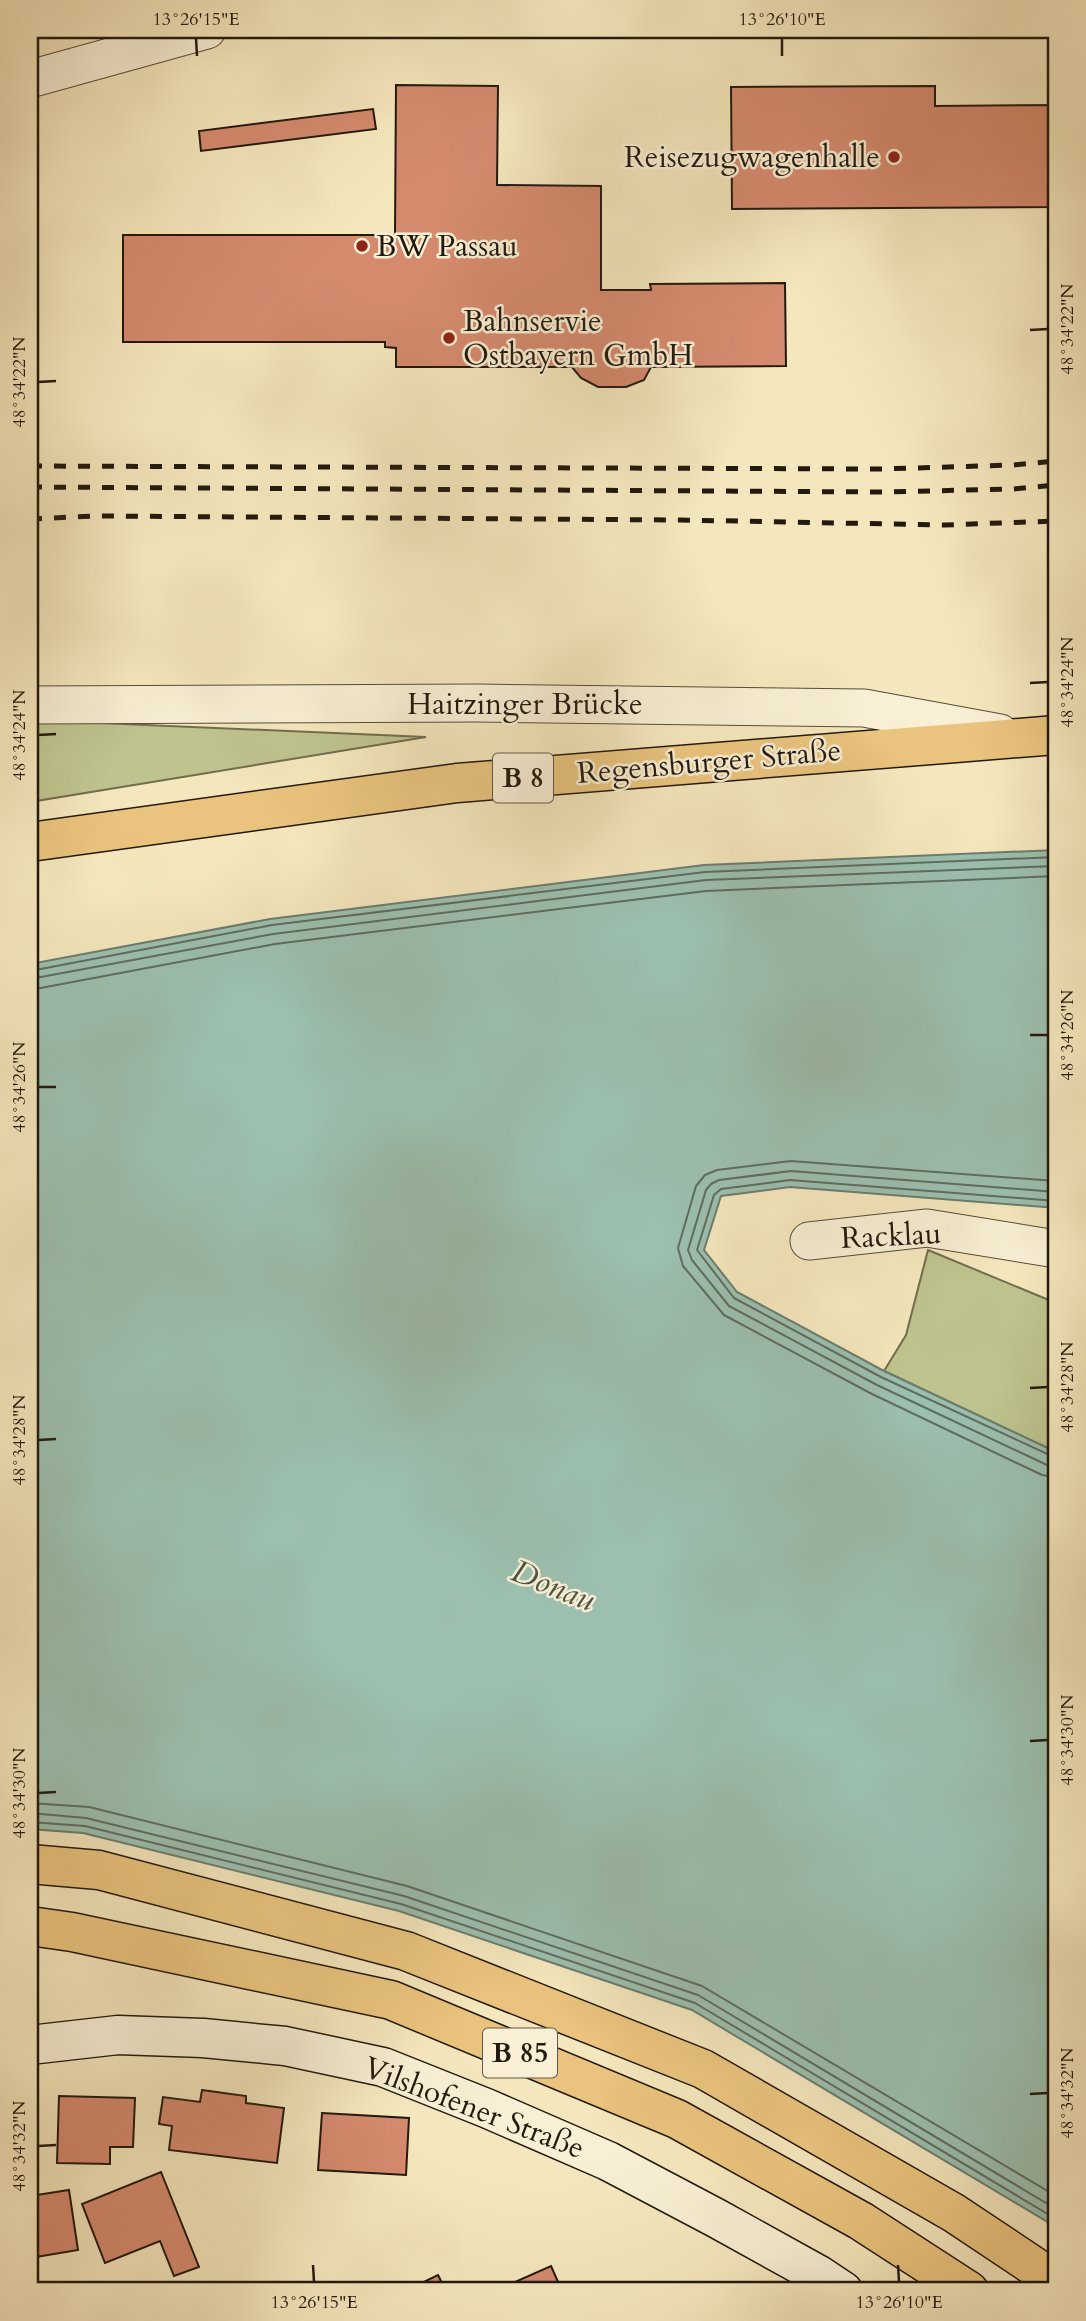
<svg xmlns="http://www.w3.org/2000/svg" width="1086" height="2321" font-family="Cardo,serif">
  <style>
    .green { fill: #bfc48f; stroke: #706e4f; stroke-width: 2 }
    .water { fill: #9cc0b0; stroke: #6b7d70; stroke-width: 2 }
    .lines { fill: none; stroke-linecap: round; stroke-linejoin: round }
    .shore { stroke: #5f6c60; stroke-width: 2 }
    .building { fill: #d58a6e; stroke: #22190f; stroke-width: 2 }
    .street-casing { stroke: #574c3a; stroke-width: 39 }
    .secondary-casing { stroke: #22190f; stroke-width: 41 }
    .primary-casing { stroke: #22190f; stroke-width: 41 }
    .street { stroke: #f8efd4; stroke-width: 37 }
    .secondary { stroke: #f8efd4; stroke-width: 38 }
    .primary { stroke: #eac47e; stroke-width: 38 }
    .rail { stroke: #22190f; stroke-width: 5; stroke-dasharray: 12 12; stroke-linecap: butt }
    .ticks { fill: none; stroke: #22190f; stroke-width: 2.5 }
    .poi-dot { fill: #8f2418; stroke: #f8efd4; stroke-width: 2.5 }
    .labels { text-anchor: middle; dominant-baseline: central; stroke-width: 5; stroke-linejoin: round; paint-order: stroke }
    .shield { fill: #f8efd4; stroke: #62594a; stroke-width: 2 }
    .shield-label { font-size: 28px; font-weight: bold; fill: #22190f }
    .poi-label { font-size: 30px; fill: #22190f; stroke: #f8efd4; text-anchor: start }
    .street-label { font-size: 30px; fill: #22190f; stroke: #f8efd4 }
    .water-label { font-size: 32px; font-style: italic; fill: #4d5347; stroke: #f8efd4 }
    .neatline { fill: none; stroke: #22190f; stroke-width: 2.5 }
    .ticks-label { font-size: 18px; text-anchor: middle; fill: #22190f }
  </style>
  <rect width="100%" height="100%" fill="#f5e7bd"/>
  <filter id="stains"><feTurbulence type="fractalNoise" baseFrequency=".00286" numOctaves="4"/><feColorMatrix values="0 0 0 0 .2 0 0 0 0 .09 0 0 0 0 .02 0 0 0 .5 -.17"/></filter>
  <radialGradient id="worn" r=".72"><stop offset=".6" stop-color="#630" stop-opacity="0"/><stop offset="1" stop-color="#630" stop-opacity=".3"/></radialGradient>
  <!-- green -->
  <path class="green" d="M30 720 426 737 30 802Z
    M928 1250 1056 1303V1452L884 1371 906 1335Z"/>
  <!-- water -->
  <path class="water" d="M1056 850V1208L790 1187 721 1196 704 1250 737 1292 884 1371 1056 1452V2227L692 2010 399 1911 83 1833 30 1829V964L270 919 704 865Z"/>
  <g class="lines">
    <!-- shore -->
    <path class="shore" d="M30 971 272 925 705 872 1056 857
      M30 979 273 934 706 880 1056 866
      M30 990 275 944 706 891 1056 876
      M1056 1181 791 1161 717 1170 705 1175 696 1186 678 1248 683 1266 724 1315 872 1394 1042 1475 1056 1477
      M1056 1192 791 1171 719 1180 711 1184 706 1190 688 1250 692 1260 729 1306 877 1385 1047 1465 1056 1467
      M1056 1201 790 1180 721 1189 714 1195 697 1250 734 1298 881 1377 1056 1458
      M30 1803 89 1807 407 1886 702 1986 1056 2196
      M30 1813 86 1818 404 1896 698 1995 1056 2209
      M30 1822 85 1826 401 1904 695 2003 1056 2219"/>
  </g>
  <!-- building -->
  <path class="building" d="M396 85 498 86 497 185 601 186V290H651L650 284 785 283 786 366 651 367 644 380 626 387H598L581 378 572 367H396V348L385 347V342H123V235H395Z
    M935 86V106L1056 105V207L732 209 731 87Z
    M373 109 376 129 201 151 199 131Z
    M202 2090 246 2096V2103L284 2108 277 2163 169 2150 172 2126 159 2124 163 2097 200 2102Z
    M59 2096 135 2098 133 2147H110V2164L57 2163Z
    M322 2113 409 2118 406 2175 318 2170Z
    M161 2172 199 2267 174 2276 160 2241 105 2263 82 2204Z
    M69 2190 78 2250 30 2258V2196Z
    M551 2266 562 2291H511L508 2285Z
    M438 2275 446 2291H405Z
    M508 2285 511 2291H495Z"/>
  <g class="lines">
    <!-- street casing -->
    <g class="street-casing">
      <path id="street" d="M30 79 207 30
        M30 705 479 703 864 708 1000 733
        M809 1241 927 1228 1056 1249"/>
    </g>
    <!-- secondary casing -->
    <g class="secondary-casing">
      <path id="secondary" d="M30 2045 118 2035 203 2038 285 2046 383 2067 486 2108 608 2161 716 2218 819 2275 843 2291"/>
    </g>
    <!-- primary casing -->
    <g class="primary-casing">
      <path id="primary" d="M30 842 457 783 1056 735
        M30 1864 99 1870 406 1951 703 2069 954 2213 1056 2281
        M30 1926 72 1932 391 2000 677 2119 861 2221 969 2291"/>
    </g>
    <!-- street -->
    <use href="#street" class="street"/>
    <!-- secondary -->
    <use href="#secondary" class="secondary"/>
    <!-- primary -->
    <use href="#primary" class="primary"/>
    <!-- rail -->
    <path class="rail" d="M30 466 881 469 1013 465 1056 461
      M30 487 884 492 1013 489 1056 485
      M30 519 96 516 680 520 944 525 1056 521"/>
  </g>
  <!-- ticks -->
  <path class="ticks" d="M196 38 197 56M782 38V56M1030 330 1048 329M38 382 56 381M1030 683 1048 682M38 735 56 734M1030 1035H1048M38 1087H56M1030 1388 1048 1387M38 1440 56 1439M1030 1741 1048 1740M38 1793 56 1792M1030 2094 1048 2093M38 2146 56 2145M313 2265 314 2282M898 2265 899 2282"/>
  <!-- markers -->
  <g class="poi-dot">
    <circle cx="894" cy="157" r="7"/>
    <circle cx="362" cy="246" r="7"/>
    <circle cx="449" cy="338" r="7"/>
  </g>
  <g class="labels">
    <!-- shield labels -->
    <g class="shield">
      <rect x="493" y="753.5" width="60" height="49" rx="5"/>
      <rect x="483" y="2028.5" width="74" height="49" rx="5"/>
    </g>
    <g class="shield-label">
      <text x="523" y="778">B 8</text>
      <text x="520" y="2053">B 85</text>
    </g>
    <!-- poi labels -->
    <g class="poi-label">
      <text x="880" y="157" text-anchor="end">Reisezugwagenhalle</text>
      <text x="376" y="246">BW Passau</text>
      <text x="463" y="321">Bahnservie<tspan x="463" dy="34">Ostbayern GmbH</tspan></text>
    </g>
    <!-- street labels -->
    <g class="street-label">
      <text x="525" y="704">Haitzinger Brücke</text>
      <text transform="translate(709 762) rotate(-5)">Regensburger Straße</text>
      <text transform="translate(891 1236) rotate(-3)">Racklau</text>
      <text transform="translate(474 2108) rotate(21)">Vilshofener Straße</text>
    </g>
    <!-- water labels -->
    <g class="water-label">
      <text transform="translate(553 1586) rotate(22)">Donau</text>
    </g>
  </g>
  <!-- margin -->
  <rect width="1086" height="2321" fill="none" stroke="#f5e7bd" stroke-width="77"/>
  <rect x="38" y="38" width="1010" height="2244" class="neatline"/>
  <g class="ticks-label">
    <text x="196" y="25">13°26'15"E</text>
    <text x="782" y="25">13°26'10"E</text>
    <text transform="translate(1067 329) rotate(-90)" y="6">48°34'22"N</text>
    <text transform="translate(19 382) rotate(-90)" y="6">48°34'22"N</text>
    <text transform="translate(1067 682) rotate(-90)" y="6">48°34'24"N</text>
    <text transform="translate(19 735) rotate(-90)" y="6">48°34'24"N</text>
    <text transform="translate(1067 1035) rotate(-90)" y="6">48°34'26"N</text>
    <text transform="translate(19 1087) rotate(-90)" y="6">48°34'26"N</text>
    <text transform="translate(1067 1387) rotate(-90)" y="6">48°34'28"N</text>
    <text transform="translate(19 1440) rotate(-90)" y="6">48°34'28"N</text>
    <text transform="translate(1067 1740) rotate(-90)" y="6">48°34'30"N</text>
    <text transform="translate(19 1793) rotate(-90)" y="6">48°34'30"N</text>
    <text transform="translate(1067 2093) rotate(-90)" y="6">48°34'32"N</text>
    <text transform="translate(19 2146) rotate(-90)" y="6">48°34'32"N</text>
    <text x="314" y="2308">13°26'15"E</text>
    <text x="899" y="2308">13°26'10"E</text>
  </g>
  <rect width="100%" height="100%" filter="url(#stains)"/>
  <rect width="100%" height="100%" fill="url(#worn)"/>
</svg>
